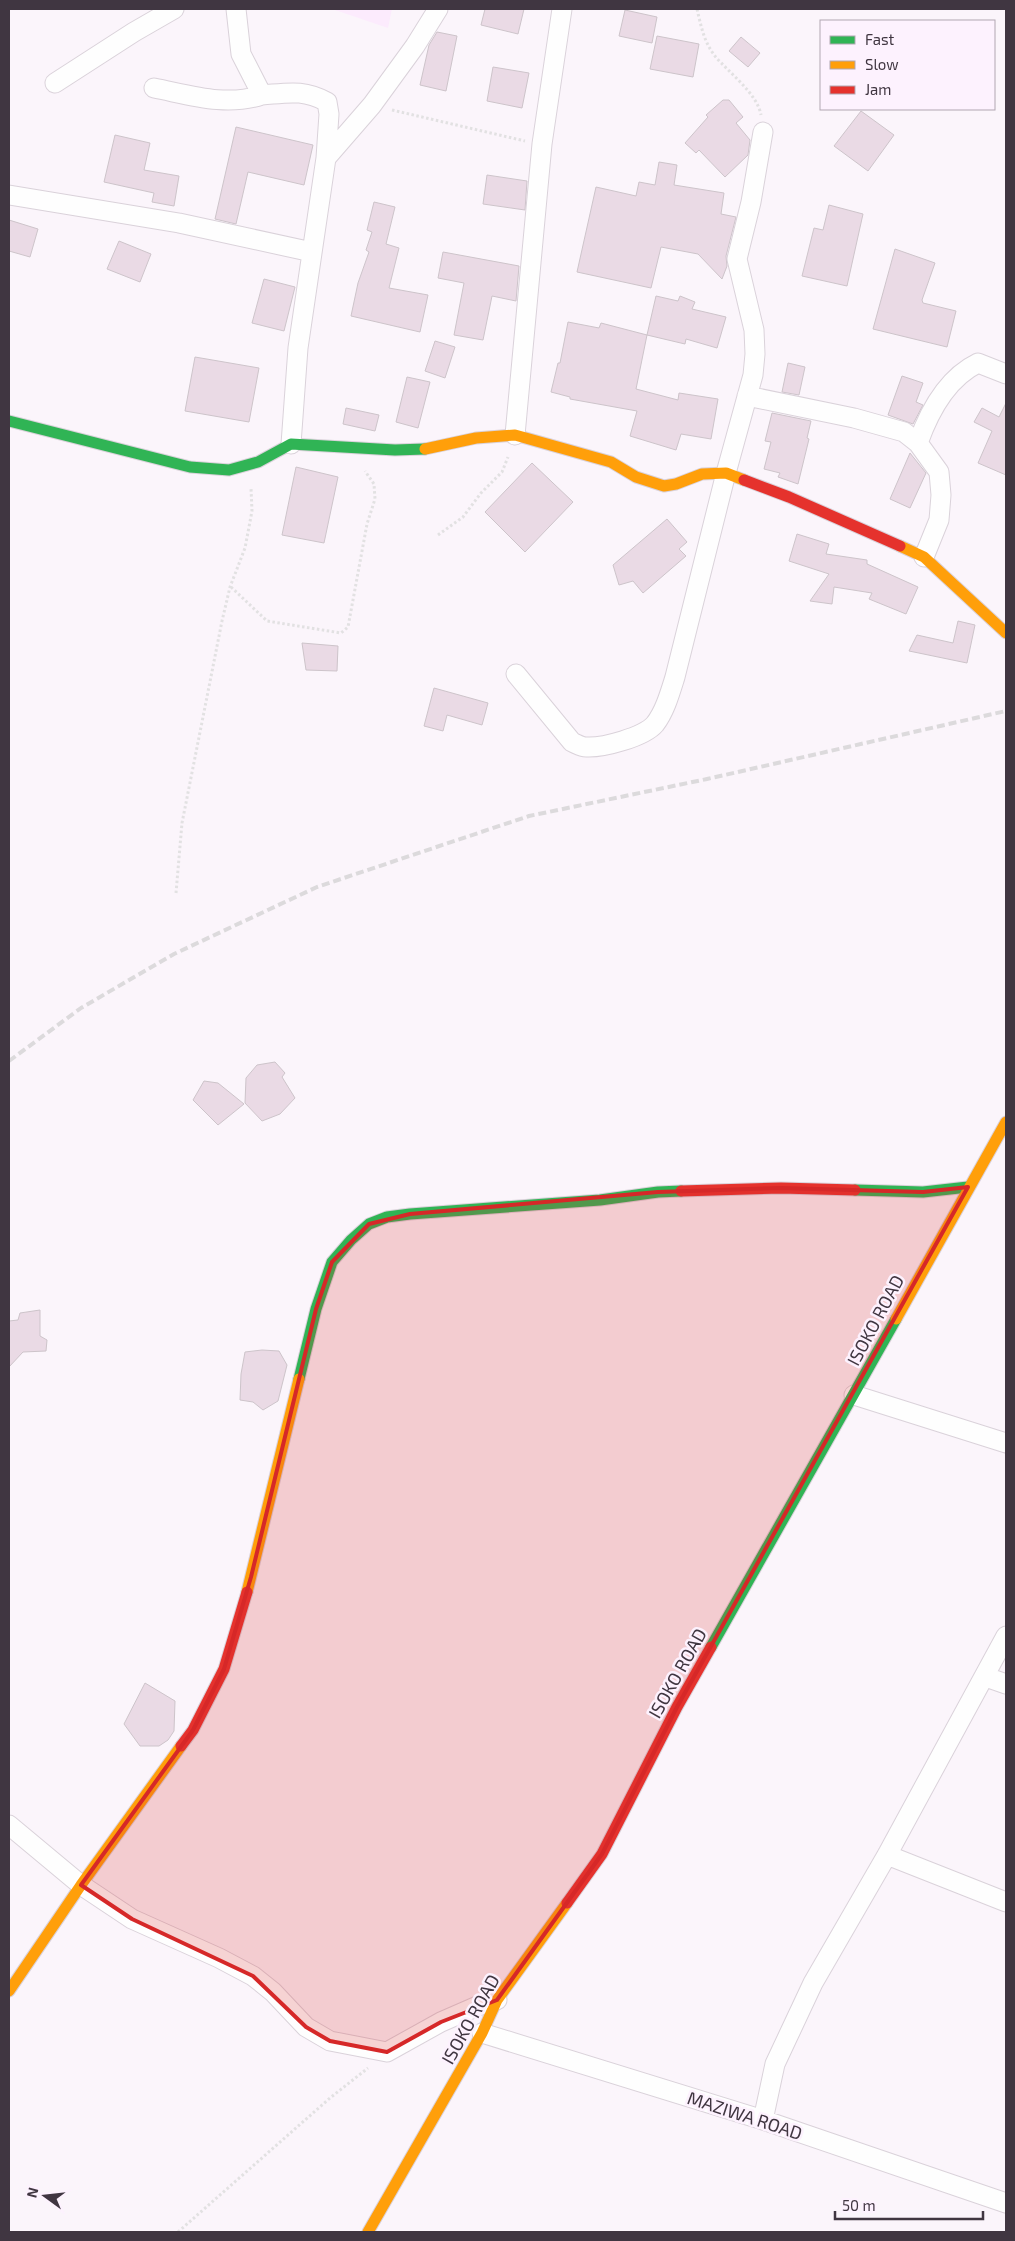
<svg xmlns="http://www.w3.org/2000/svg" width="1015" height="2241" font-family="'Exo 2',sans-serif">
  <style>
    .built { fill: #fcebfd }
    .building { fill: #eadae5; stroke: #cdc4ca }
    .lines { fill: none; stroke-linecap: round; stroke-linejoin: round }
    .street-casing { stroke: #dad2da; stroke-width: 21 }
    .fast-casing { stroke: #dad2da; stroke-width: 13 }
    .slow-casing { stroke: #dad2da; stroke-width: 13 }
    .jam-casing { stroke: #dad2da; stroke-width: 13 }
    .path { stroke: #e2e1e2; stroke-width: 3; stroke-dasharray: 2.5 2.5; stroke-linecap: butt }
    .street { stroke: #fefefe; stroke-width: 19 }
    .fast { stroke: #30b455; stroke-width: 11 }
    .slow { stroke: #ff9f0a; stroke-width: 11 }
    .jam { stroke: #e5322d; stroke-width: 11 }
    .rail { stroke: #dcdadc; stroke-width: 4; stroke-dasharray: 8 4; stroke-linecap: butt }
    .marked { fill: #d62828; fill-opacity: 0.2; stroke: #d62828; stroke-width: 4; stroke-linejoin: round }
    .labels { text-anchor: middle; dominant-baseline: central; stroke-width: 5; stroke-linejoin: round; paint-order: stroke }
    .street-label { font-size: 18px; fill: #403641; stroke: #fdf2fe }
  </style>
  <rect width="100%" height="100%" fill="#fbf5fb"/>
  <!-- built -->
  <path class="built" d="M332 9H392L388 28Z"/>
  <!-- building -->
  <path class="building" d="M485 9H524L518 34 481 25Z
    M625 10 657 17 652 43 619 36Z
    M437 32 457 36 446 91 420 85 429 45Z
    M657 36 699 44 693 77 650 69Z
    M741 37 760 53 748 67 729 51Z
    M493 67 529 73 522 108 487 101Z
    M723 100H729L743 117 736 123 750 140 748 155 725 177 699 150 696 153 685 143 708 117 706 115Z
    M861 111 894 135 868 171 834 146Z
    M236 127 313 145 304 185 248 172 236 224 215 219Z
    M115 135 150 143 144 170 179 176 174 206 152 202 154 193 104 182Z
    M659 162 677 165 674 185 724 193 721 214 736 217 726 256 727 266 722 279 698 254 661 247 651 288 577 272 596 187 636 196 639 182 655 185Z
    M487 175 527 181 525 210 483 204Z
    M374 202 395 207 386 244 399 248 389 288 428 295 420 332 351 316 358 283 369 252 366 250 372 232 367 230Z
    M829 205 863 214 847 286 802 276 814 228 823 230Z
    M9 220 38 229 30 257 9 251Z
    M119 241 151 254 140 282 107 269Z
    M895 249 935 263 922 300 923 303 956 311 947 347 873 329Z
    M443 252 519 266 516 301 492 296 483 340 454 335 464 283 438 278Z
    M264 279 295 287 284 331 252 323Z
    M656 296 678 301 680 296 695 302 692 309 726 317 717 348 686 339 685 344 647 335Z
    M568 322 599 328 601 323 647 335 636 389 678 400 679 393 718 399 711 439 681 434 676 450 630 436 637 411 570 399V397L551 392 558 363H560Z
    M435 341 455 347 445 378 425 371Z
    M195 357 259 368 249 422 185 411Z
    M788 363 805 367 799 395 782 392Z
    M902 376 923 383 916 402 923 405 913 424 888 415Z
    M407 377 430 382 418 428 396 422Z
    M1006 403V475L978 463 992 431 974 422 982 408 999 417Z
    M346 408 379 415 375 431 343 424Z
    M772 413 811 421 807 438 809 439 798 484 778 477 780 473 764 469 771 442 765 441Z
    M910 453 926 473 910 508 890 499Z
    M532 463 573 502 525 552 485 512Z
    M296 467 338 477 324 543 282 535Z
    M667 519 687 542 679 549 686 556 643 593 633 581 619 585 613 565Z
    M797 534 829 544 826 554 867 560V564L918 587 906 614 869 599 872 593 834 587 832 604 810 601 829 574 789 561Z
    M958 621 975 625 967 663 909 651 917 635 953 643Z
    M302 643 338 646 337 671 306 670Z
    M434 688 488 703 482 725 447 715 443 731 424 726Z
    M275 1062 285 1073 282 1077 295 1098 280 1114 262 1121 245 1103 246 1078 257 1065Z
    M204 1081 218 1083 244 1104 218 1125 193 1100Z
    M40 1310V1336L47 1340 46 1351 23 1352 9 1367V1321L18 1320 20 1313Z
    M262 1350 279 1351 287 1365 278 1401 263 1410 253 1402 240 1400 241 1374 245 1352Z
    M145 1683 175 1701 174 1731 168 1740 159 1746H140L124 1724Z"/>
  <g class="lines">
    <!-- street casing -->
    <g class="street-casing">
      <path id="street" d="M236 9 241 54 262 95C288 93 303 89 327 102L329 114 326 158
        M55 83 134 32 174 9
        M154 88C190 95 226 107 262 95
        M9 195 179 223 312 252
        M747 396 854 418 904 432 918 443 939 472 941 495 939 520 924 557
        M515 435 542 144 562 9
        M918 443C929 412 947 378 978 363L1006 374
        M291 444 298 348 326 158 372 105 415 46 438 9
        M516 674 572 742C577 744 581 747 586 747 603 748 644 737 655 724 665 711 670 693 675 677L726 473 753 375 755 354 754 330 737 259 751 202 763 132
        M854 1395 1006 1443
        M986 1677 1006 1684
        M9 1825 81 1885 132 1919 219 1958 253 1976 273 1992 306 2027 330 2041 387 2052 441 2022 480 2005 497 2000
        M887 1855 1006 1902
        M482 2033 763 2120 1006 2203
        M763 2120 775 2064 813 1983 887 1855 1006 1636"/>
    </g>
    <!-- fast casing -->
    <g class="fast-casing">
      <path id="fast" d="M9 421 190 467 229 470 258 462 291 444 395 450 425 449
        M855 1190 923 1192 968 1187
        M299 1379 316 1309 332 1262 351 1240 369 1224 387 1217 410 1214 600 1200 658 1192 681 1191
        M711 1647 896 1319"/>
    </g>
    <!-- slow casing -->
    <g class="slow-casing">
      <path id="slow" d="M425 449 476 438 515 435 611 462 636 477 664 486 676 484 702 474 726 473 744 480
        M900 546 924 557 1006 633
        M896 1319 1006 1122
        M247 1592 299 1379
        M9 1991 81 1885 181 1746
        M368 2232 482 2033 497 2000 567 1903"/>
    </g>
    <!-- jam casing -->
    <g class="jam-casing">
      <path id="jam" d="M744 480 789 497 900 546
        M681 1191 781 1188 855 1190
        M181 1746 193 1730 224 1669 247 1592
        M567 1903 602 1854 677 1707 711 1647"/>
    </g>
    <!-- path -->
    <path class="path" d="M697 9C701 26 704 42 715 56 729 73 757 93 761 115
      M392 110 525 141
      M438 535 463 517 481 493 502 472 508 457
      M231 587 267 621 341 633 348 627 367 524 375 499 374 484 365 471
      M176 893 182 823 222 621 230 587 245 548 252 511 251 488
      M178 2232 330 2098 368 2068"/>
    <!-- street -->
    <use href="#street" class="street"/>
    <!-- fast -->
    <use href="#fast" class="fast"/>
    <!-- slow -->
    <use href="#slow" class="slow"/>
    <!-- jam -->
    <use href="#jam" class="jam"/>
    <!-- rail -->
    <path class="rail" d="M9 1061 81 1008 174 954 317 887 529 816 707 779 1006 711"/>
  </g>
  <!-- marked area -->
  <path class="marked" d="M968 1187 677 1707 602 1854 497 2000 441 2022 387 2052 330 2041 306 2027 253 1976 132 1919 81 1885 193 1730 224 1669 251 1577 316 1309 332 1262 369 1224 410 1214 658 1192 781 1188 923 1192Z"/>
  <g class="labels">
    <!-- street labels -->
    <g class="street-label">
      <text transform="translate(875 1320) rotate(-62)">ISOKO ROAD</text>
      <text transform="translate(677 1673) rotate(-61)">ISOKO ROAD</text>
      <text transform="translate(470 2019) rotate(-61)">ISOKO ROAD</text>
      <text transform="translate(745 2115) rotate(18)">MAZIWA ROAD</text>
    </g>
  </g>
  <!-- border -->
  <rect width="1015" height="2241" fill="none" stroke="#403641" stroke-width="20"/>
  <!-- legend -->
  <rect x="820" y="20" width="175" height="90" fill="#fdf2fe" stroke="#b1a7b2"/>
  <rect x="830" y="36" width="25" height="8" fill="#30b455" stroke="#b1a7b2"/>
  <text x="865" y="45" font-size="15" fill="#403641">Fast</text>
  <rect x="830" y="61" width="25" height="8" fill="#ff9f0a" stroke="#b1a7b2"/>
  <text x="865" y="70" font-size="15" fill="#403641">Slow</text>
  <rect x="830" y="86" width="25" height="8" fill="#e5322d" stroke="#b1a7b2"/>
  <text x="865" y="95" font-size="15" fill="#403641">Jam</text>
  <!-- north arrow -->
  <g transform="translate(45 2196) rotate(285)" stroke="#fdf2fe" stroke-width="4" paint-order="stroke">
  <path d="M0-4L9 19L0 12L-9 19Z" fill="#403641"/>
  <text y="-8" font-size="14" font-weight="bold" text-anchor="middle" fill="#403641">N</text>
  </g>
  <!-- scale -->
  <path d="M835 2211v8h148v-8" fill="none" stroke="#403641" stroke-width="2.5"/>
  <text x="842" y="2211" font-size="15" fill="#403641" stroke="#fdf2fe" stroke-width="4" paint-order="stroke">50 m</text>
</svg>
